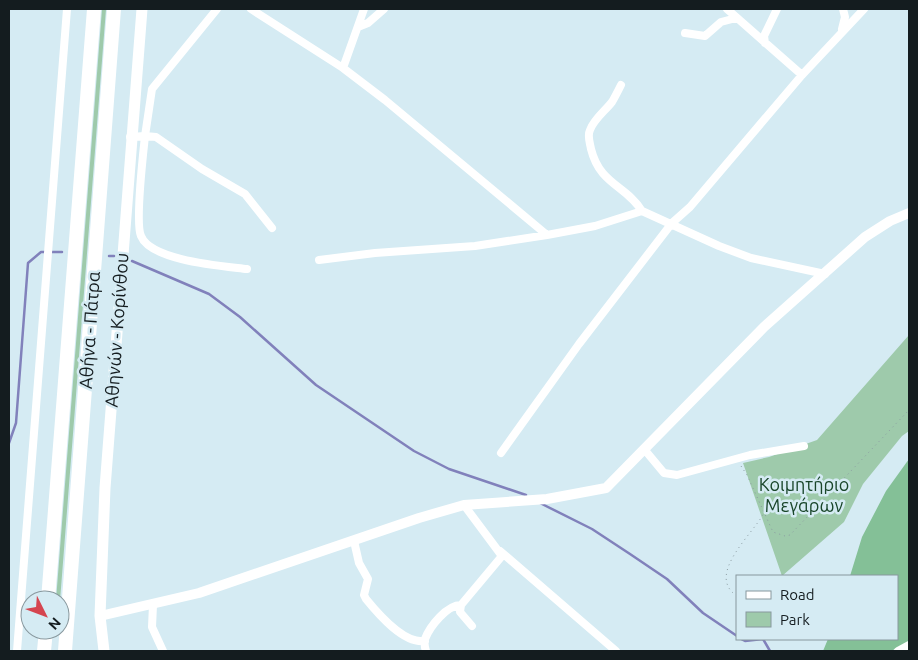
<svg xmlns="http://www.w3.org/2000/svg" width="918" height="660" font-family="Ubuntu,sans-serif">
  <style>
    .green { fill: #9ecaab }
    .forest { fill: #84c097 }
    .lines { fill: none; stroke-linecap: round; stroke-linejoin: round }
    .stream { stroke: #8181bb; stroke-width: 2.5 }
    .path { stroke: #8b9ba1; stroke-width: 1; stroke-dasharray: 1 4; stroke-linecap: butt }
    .street { stroke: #fff; stroke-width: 8 }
    .secondary { stroke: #fff; stroke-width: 10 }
    .primary { stroke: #fff; stroke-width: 11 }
    .highway { stroke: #fff; stroke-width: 14 }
    .labels { text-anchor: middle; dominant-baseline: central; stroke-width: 5; stroke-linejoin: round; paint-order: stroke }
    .street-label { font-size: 18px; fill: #141c1f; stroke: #d5ebf3 }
    .park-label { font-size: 18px; fill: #19462a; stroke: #d5ebf3 }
  </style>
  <rect width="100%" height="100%" fill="#d5ebf3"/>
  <!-- green -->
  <path class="green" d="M102 9H106L60 601 56 600Z
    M909 335V431L902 436 863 484 844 522 782 576 743 463 769 457 817 440Z"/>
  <!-- forest -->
  <path class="forest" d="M909 459V642L891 651H823L828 639H897V576H850L862 537 886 491Z"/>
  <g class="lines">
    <!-- stream -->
    <path class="stream" d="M109 256H114
      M132 261 209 294 240 317 316 385 414 451 449 469 526 495
      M9 443 16 423 28 263 41 252H62
      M540 503 592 529 630 554 667 579 703 613 737 636
      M741 639 745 641 763 639 770 651"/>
    <!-- path -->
    <path class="path" d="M741 466 747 475 773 532 785 536 790 535 909 410
      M737 596C705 575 753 534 764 513"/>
    <!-- street -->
    <path class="street" d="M251 9 343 68 385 100 547 235 595 226 642 211 719 246 751 258 825 274
      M727 9 802 75
      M358 27 368 23 384 9
      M842 29 845 17 843 9
      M685 33 705 36 721 22 736 18
      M765 43 764 36 777 9
      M343 68 364 9
      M621 85C618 91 615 97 612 102 605 111 594 119 590 130 587 136 590 143 591 149 600 185 626 185 642 211
      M130 137 145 136 152 89 217 9
      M319 260 375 253 475 246 547 235
      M247 269C223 266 151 261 141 236 135 223 143 155 145 136L156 137 202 169 245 194 272 228
      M644 449 664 473 677 475 750 455 804 446
      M501 453 579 344 672 223 690 207 802 75 864 9
      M464 505 502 556 461 605 460 612 472 626
      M354 541 359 563 368 579 364 595 366 599C379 615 404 644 425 641
      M500 551 616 651
      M153 605 152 627 163 651
      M17 651 67 9
      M426 651C425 648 424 643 425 639 430 626 447 605 461 605
      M898 651 909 645"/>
    <!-- secondary -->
    <path class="secondary" d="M100 616 199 593 419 518 464 505 547 499 606 488 764 327 865 237 890 221 909 213"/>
    <!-- primary -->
    <path class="primary" d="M104 651 100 616 105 488 142 9"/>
    <!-- highway -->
    <path class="highway" d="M48 600 94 9
      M44 651 46 630
      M65 651 114 9"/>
  </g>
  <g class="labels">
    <!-- street labels -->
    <g class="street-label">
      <text transform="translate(89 330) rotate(-86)">Αθήνα - Πάτρα</text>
      <text transform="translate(116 330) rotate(-86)">Αθηνών - Κορίνθου</text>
    </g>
    <!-- park labels -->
    <g class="park-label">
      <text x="804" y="484">Κοιμητήριο<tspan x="804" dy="21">Μεγάρων</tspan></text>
    </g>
  </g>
  <!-- border -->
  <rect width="918" height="660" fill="none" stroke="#141c1f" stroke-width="20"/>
  <!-- legend -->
  <rect x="736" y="575" width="162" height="65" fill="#d5ebf3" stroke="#88989e"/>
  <rect x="746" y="591" width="25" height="8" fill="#ffffff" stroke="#88989e"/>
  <text x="780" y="600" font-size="15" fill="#141c1f">Road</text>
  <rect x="746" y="612" width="25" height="15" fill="#9ecaab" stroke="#88989e"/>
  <text x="780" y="625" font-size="15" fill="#141c1f">Park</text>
  <!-- north arrow -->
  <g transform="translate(45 615) rotate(132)"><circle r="24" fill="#d5ebf3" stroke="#88989e"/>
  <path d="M0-4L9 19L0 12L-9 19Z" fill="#d5454f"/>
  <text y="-8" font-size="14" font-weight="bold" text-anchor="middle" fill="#141c1f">N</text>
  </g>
</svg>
